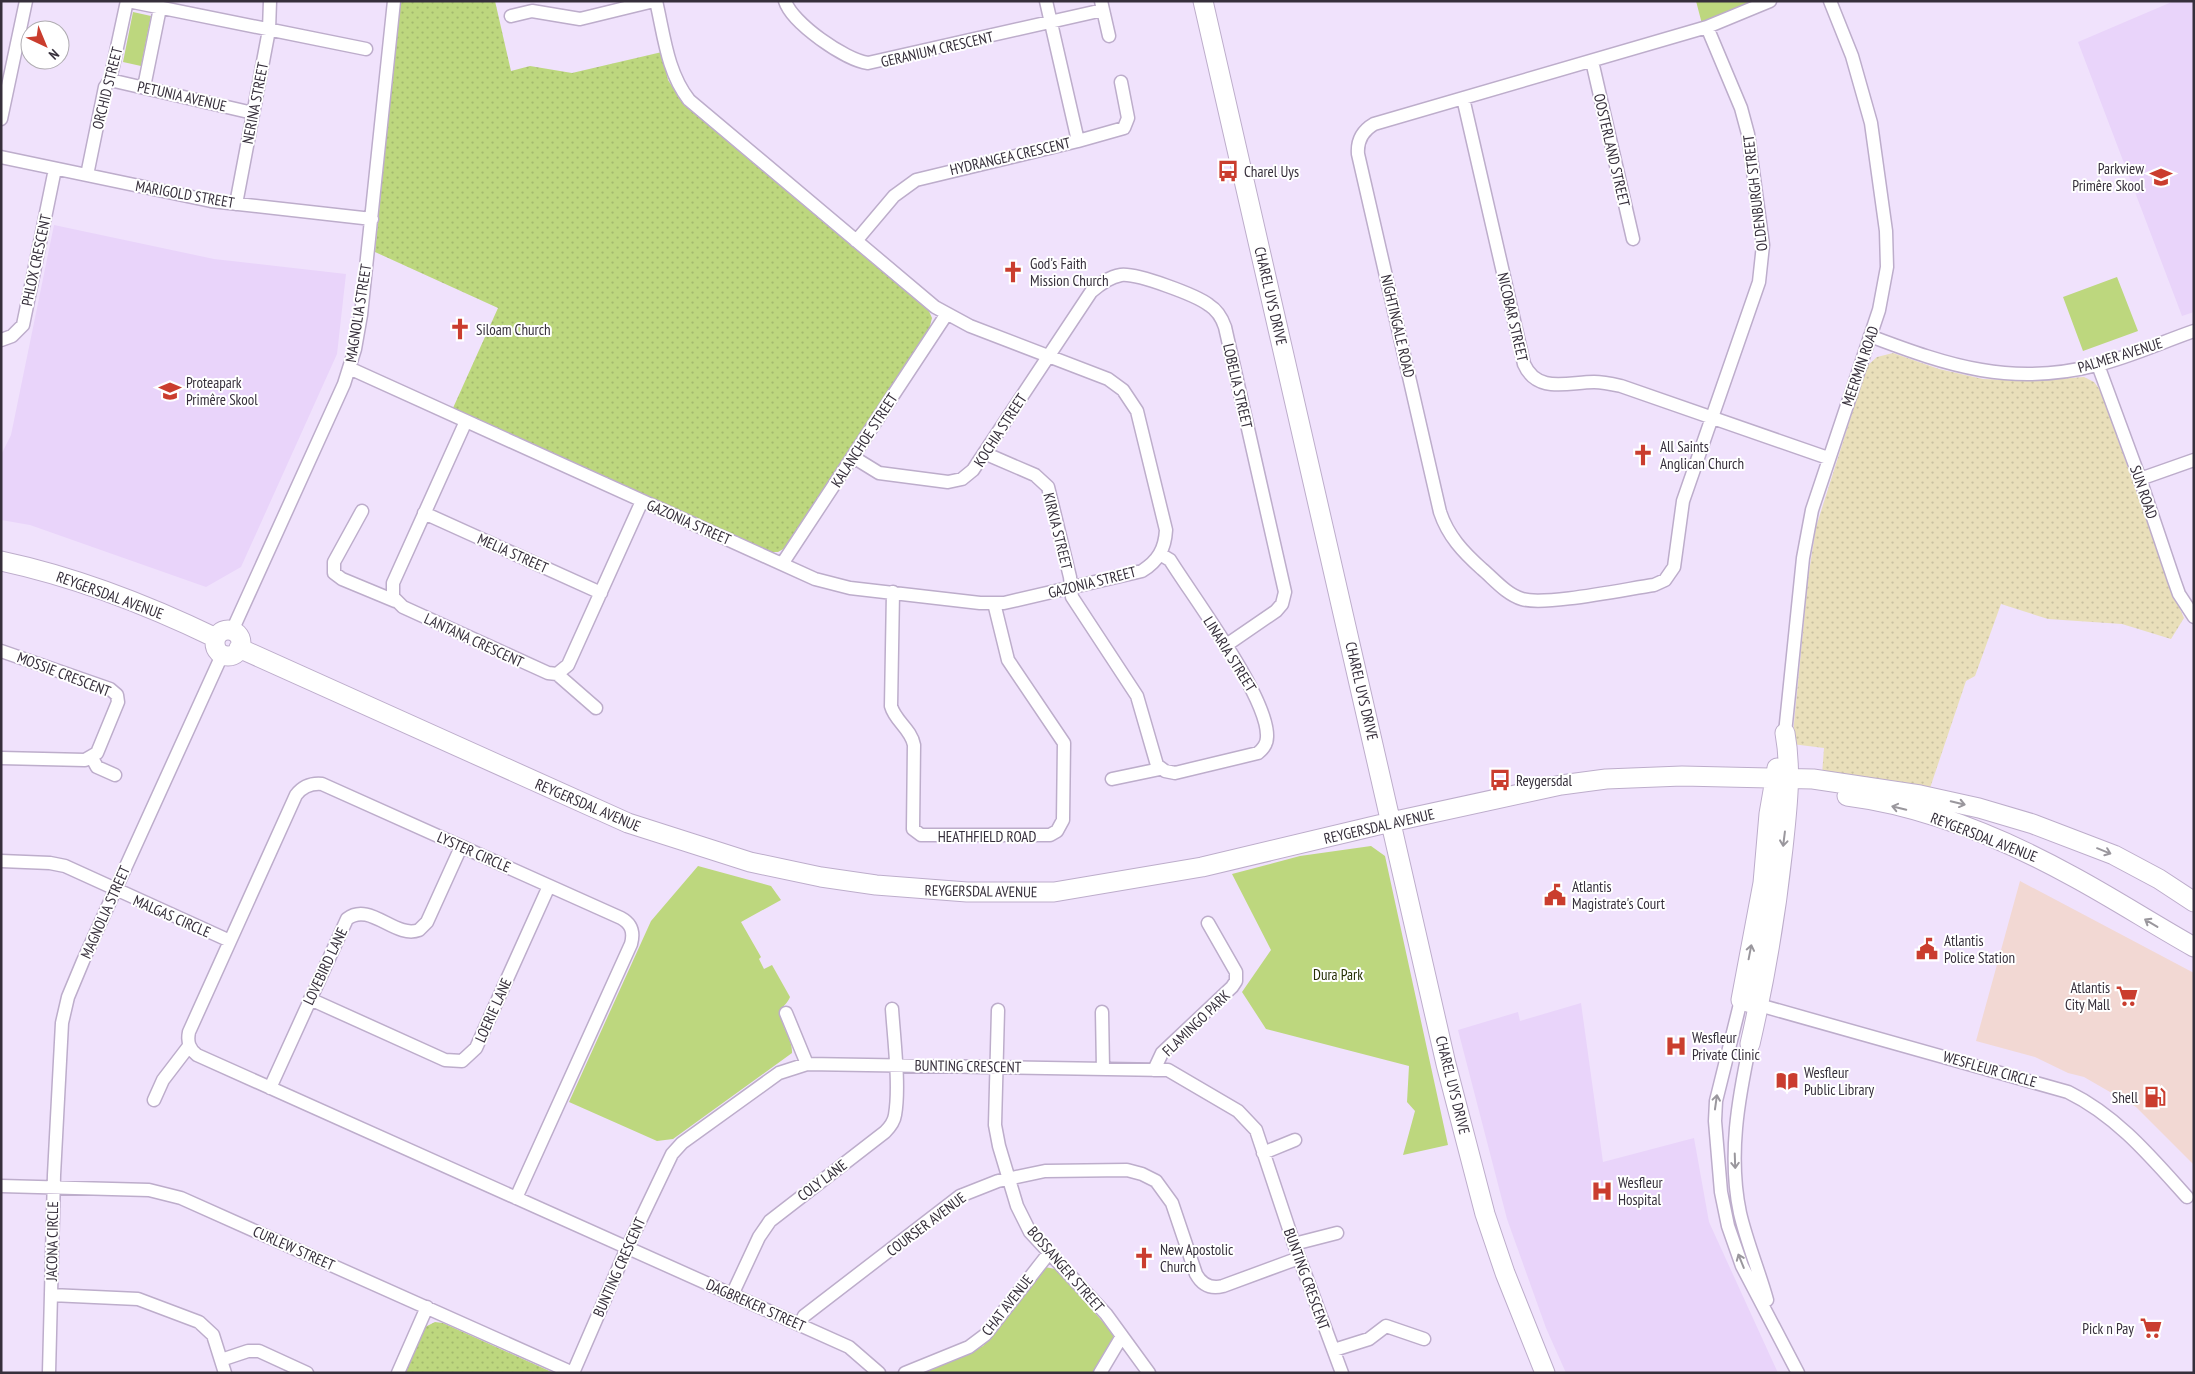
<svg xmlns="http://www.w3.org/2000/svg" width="2195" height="1374" font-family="'PT Sans Narrow',sans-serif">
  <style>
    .commercial { fill: #f2d8d3 }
    .built { fill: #e9d4fa }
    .grass { fill: url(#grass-dots) }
    .sand { fill: url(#sand-dots) }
    .green { fill: #bdd77e }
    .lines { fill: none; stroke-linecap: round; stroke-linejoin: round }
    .street-casing { stroke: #bdadcb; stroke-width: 15 }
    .secondary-casing { stroke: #bdadcb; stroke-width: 21 }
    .street { stroke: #fff; stroke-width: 12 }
    .secondary { stroke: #fff; stroke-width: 19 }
    .oneway { stroke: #9a979d }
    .labels { text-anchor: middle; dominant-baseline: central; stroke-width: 4; stroke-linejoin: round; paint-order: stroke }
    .street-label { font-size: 15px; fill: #362f3b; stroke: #fff }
    .poi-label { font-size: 15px; fill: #362f3b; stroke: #fff; text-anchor: start }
    .park-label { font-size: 15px; fill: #252f05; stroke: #fff }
  </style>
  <defs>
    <pattern id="grass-dots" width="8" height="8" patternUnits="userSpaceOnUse" patternTransform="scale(1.25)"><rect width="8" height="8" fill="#bdd77e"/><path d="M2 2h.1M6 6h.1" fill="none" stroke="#a3b96e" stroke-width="1.8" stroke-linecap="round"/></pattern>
    <pattern id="sand-dots" width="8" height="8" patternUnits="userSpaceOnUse" patternTransform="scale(1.25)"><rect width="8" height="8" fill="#e9dfba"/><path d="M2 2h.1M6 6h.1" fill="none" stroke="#c8c0a1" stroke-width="1.8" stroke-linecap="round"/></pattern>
  </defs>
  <rect width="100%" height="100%" fill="#f0e2fc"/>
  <!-- commercial -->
  <path class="commercial" d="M2020 881 2194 973V1165L2136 1107 2084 1077 2068 1073 2035 1057 1976 1041Z"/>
  <!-- built -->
  <path class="built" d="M2174 1H2194V312L2182 316 2078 42Z
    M54 225 214 259 346 274 337 354 241 567 206 587 30 525 1 520V455L11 435Z
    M1581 1003 1603 1162 1694 1138 1709 1222 1778 1373H1566L1546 1328 1507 1219 1458 1030 1518 1012 1520 1021Z"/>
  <!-- grass -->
  <path class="grass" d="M400 1H495L511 71 530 66 572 73 662 52 668 80 684 104 928 309 932 318 929 330 787 547 778 552H770L453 408 498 308 375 252Z
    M435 1322 443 1323 554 1373H403L425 1327Z"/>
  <!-- sand -->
  <path class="sand" d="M1893 353 1939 369 1983 379 2032 381 2084 377 2094 382 2101 391 2169 584 2184 618 2171 639 2122 624 2048 619 2001 604 1975 676 1966 681 1929 791 1822 775 1824 748 1792 744 1808 579 1816 527 1867 366 1877 357Z"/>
  <!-- green -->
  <path class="green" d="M1696 1H1757L1702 24Z
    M133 12 151 16 141 66 123 62Z
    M2117 277 2138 331 2083 351 2063 297Z
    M1371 846 1385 856 1448 1145 1403 1155 1415 1111 1407 1102 1409 1066 1266 1029 1242 992 1271 950 1232 874 1300 856Z
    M698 866 771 886 781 900 741 922 761 957 759 959 764 969 772 965 790 997C788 1003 783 1005 782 1010 779 1027 793 1038 792 1053L673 1139 657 1141 569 1102 651 921Z
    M1045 1267 1055 1269 1113 1333V1341L1093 1373H919L983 1346Z"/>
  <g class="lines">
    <!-- street casing -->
    <g class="street-casing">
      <path id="street" d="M128 1 366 49
        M785 1C792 23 845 60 868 63L1103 10
        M1101 1 1109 36
        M511 16 532 11 580 19 654 1
        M1707 27 1741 108 1748 134 1763 245 1759 282 1683 501 1674 567 1665 580 1654 585C1626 589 1545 606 1522 599 1506 594 1494 579 1482 569 1463 552 1448 536 1440 512L1358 154C1357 141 1362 131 1374 124L1707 27 1770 1
        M1592 61 1633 239
        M110 80 253 113
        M144 87 160 8
        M1463 98 1524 364C1537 394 1568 382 1594 382 1603 382 1612 384 1621 386L1828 458
        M1 119 26 1
        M1078 141 1124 128 1128 118 1121 82
        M1 157 211 201 372 219
        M87 175 105 87 110 80 127 1
        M236 204 269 30 270 1
        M856 241 894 196 916 180 1078 141 1046 1
        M1870 336C1949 366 2012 387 2097 365 2130 357 2162 342 2194 331
        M1 340 12 336 23 325 55 169
        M2098 365 2140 479 2174 580 2179 594 2194 617
        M349 368 815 579 850 588 980 603H1004L1142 571C1158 561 1165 549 1166 530L1137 411 1123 390 1108 379 970 326 935 307 689 100C667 72 664 35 656 1
        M466 421 393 583V597L403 607 548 673 557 674 568 665 642 501
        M984 453 1035 475 1048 487 1070 577 1072 597 1137 696 1157 765 1165 771 1175 773 1258 753C1263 749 1267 744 1267 737 1269 698 1193 597 1170 560L1160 554
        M853 457 879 473 948 482 962 479 973 470 1091 292C1100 284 1109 277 1121 275 1137 273 1196 295 1209 305 1217 310 1222 318 1225 327L1285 592 1282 604 1276 611 1225 646
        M2140 479 2194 460
        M362 511 334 562V573L342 579 395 601
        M424 513 601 593
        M782 564 946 315
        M893 592 891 706C895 721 911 729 914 745L913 829 921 835H1050L1057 831 1063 820 1064 743 1008 660 994 603
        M232 631 344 384 355 349 361 315 394 1
        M1 651 110 689 117 695 118 702 97 753 85 760 1 758
        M557 674 596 708
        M1785 733 1803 558 1812 510 1879 310 1887 267 1886 231 1871 123 1852 56 1830 1
        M92 758 97 767 115 775
        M1112 779 1160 769
        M1 861 50 863 65 866 230 941
        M310 999 445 1060 462 1061 476 1048 549 886
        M1741 1000 1716 1101 1715 1121 1721 1192 1728 1226 1742 1266 1798 1373
        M1759 1005 2068 1092C2117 1116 2151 1157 2187 1197
        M998 1010 995 1125 999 1146 1017 1206 1030 1232 1106 1314 1149 1373
        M1102 1012 1103 1068
        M786 1013 807 1064
        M1750 1044C1738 1100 1728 1156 1740 1213 1747 1243 1759 1271 1767 1300
        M1154 1070 1162 1053 1232 987 1236 981V972L1208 923
        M270 1088 347 919C370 901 395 939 419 930L427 922 461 847
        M154 1100 163 1080 189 1046
        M1263 1153 1295 1140
        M1 1186 149 1190 181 1198 573 1373
        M516 1198 631 944C634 933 632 924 621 918L322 784C311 783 303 786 296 795L189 1032C187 1042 189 1049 197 1055L849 1347 879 1373
        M1294 1244 1337 1233
        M51 1295 138 1299 199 1322 213 1335 225 1373
        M732 1295 759 1237 770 1221 885 1132C890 1127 894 1122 895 1115 900 1087 894 1039 892 1009
        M800 1324 804 1316 960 1196 998 1181 1045 1171 1127 1170 1142 1174 1156 1181 1172 1203 1196 1274C1202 1285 1211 1289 1223 1286L1299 1258
        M1334 1350 1369 1339 1386 1326 1424 1339
        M221 1360 248 1351H259L307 1373
        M49 1373 54 1175 62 1023 68 997 83 961 222 655
        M398 1373 427 1307
        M573 1373 627 1248 672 1154 682 1143 779 1073 807 1064 1168 1070 1238 1111 1256 1130 1294 1244 1342 1373
        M905 1373 969 1347 985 1335 1049 1253
        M1100 1373 1122 1336"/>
    </g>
    <!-- secondary casing -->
    <g class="secondary-casing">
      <path id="secondary" d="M1203 1 1446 1064 1485 1214 1505 1273 1545 1373
        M1 561C76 577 148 605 216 638
        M215 643a13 13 0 1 1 26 0a13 13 0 1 1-26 0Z
        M239 648 628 823 750 862 821 877 876 885 967 892H1054L1202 867 1391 822 1561 785 1606 779 1682 776 1813 779 1920 795 1979 808 2033 824 2114 855 2159 879 2194 902
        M1847 796C1925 806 2003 838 2072 876 2113 898 2153 924 2194 947
        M1759 1005 1741 1000 1763 883 1769 814 1777 768
        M1750 1044C1765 979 1776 914 1783 848 1787 810 1792 772 1785 733"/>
    </g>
    <!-- street -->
    <use href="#street" class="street"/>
    <!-- secondary -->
    <use href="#secondary" class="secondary"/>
  </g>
  <!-- one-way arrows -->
  <defs><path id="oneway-shaft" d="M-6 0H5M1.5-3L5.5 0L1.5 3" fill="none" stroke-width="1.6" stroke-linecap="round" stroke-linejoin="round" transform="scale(1.25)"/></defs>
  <g class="oneway">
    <use href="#oneway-shaft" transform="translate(1958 803) rotate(13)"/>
    <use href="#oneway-shaft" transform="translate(1899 808) rotate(-166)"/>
    <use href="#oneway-shaft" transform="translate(1784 839) rotate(97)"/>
    <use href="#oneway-shaft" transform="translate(2104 851) rotate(22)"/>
    <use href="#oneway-shaft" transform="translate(2151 923) rotate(-149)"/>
    <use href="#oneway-shaft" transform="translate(1750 952) rotate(-79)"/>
    <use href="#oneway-shaft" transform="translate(1716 1102) rotate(-82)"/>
    <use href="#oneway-shaft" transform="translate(1735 1161) rotate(88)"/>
    <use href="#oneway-shaft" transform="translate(1741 1261) rotate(-112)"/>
  </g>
  <!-- icons -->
  <defs>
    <g id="bus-bare" transform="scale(1.725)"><path d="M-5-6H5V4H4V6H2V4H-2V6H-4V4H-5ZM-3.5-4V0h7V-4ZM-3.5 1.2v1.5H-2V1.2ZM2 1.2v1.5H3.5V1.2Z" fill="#ca3d2e" stroke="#fff" stroke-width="2.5" paint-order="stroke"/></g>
    <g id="school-bare" transform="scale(1.725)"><path d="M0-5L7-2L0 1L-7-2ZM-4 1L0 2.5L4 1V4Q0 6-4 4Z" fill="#ca3d2e" stroke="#fff" stroke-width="2.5" paint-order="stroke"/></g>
    <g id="church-bare" transform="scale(1.725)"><path d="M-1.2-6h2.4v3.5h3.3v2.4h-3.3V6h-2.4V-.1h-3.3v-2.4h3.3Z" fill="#ca3d2e" stroke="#fff" stroke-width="2.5" paint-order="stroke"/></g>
    <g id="civic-bare" transform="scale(1.725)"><path d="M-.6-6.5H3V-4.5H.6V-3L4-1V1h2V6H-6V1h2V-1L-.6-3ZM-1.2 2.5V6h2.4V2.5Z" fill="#ca3d2e" stroke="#fff" stroke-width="2.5" paint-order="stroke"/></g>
    <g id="supermarket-bare" transform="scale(1.725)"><path d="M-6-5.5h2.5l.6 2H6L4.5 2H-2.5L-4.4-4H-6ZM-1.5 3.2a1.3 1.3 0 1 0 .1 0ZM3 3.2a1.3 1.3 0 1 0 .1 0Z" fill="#ca3d2e" stroke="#fff" stroke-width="2.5" paint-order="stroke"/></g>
    <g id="hospital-bare" transform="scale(1.725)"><path d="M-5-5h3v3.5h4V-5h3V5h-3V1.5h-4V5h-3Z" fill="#ca3d2e" stroke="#fff" stroke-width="2.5" paint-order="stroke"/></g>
    <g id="library-bare" transform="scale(1.725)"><path d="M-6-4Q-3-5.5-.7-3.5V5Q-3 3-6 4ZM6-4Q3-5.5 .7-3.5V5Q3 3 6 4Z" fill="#ca3d2e" stroke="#fff" stroke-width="2.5" paint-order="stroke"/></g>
    <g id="fuel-bare" transform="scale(1.725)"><path d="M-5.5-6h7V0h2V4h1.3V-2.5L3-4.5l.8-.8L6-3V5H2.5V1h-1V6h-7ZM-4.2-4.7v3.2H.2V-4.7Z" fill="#ca3d2e" stroke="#fff" stroke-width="2.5" paint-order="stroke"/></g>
  </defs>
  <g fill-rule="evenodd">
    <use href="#bus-bare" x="1228" y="171"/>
    <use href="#school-bare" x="2161" y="177"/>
    <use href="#church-bare" x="1013" y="272"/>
    <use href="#church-bare" x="460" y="329"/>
    <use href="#school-bare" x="170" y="391"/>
    <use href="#church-bare" x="1643" y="455"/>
    <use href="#bus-bare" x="1500" y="780"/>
    <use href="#civic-bare" x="1555" y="895"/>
    <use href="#civic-bare" x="1927" y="949"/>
    <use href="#supermarket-bare" x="2127" y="996"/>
    <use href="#hospital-bare" x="1676" y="1046"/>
    <use href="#library-bare" x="1787" y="1081"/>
    <use href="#fuel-bare" x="2155" y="1097"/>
    <use href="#hospital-bare" x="1602" y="1191"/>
    <use href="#church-bare" x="1144" y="1258"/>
    <use href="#supermarket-bare" x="2151" y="1328"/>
  </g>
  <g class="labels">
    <!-- street labels -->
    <g class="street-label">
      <text transform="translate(937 49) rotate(-13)">GERANIUM CRESCENT</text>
      <text transform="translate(107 88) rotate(-76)">ORCHID STREET</text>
      <text transform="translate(182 96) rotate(13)">PETUNIA AVENUE</text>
      <text transform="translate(255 103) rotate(-79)">NERINA STREET</text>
      <text transform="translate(1612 150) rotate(77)">OOSTERLAND STREET</text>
      <text transform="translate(1010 156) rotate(-13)">HYDRANGEA CRESCENT</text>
      <text transform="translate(1755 193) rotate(-97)">OLDENBURGH STREET</text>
      <text transform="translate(185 194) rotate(10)">MARIGOLD STREET</text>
      <text transform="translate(36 260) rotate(-78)">PHLOX CRESCENT</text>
      <text transform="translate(1271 296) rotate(77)">CHAREL UYS DRIVE</text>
      <text transform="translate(358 313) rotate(-81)">MAGNOLIA STREET</text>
      <text transform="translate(1513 317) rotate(77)">NICOBAR STREET</text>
      <text transform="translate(1398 326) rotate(77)">NIGHTINGALE ROAD</text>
      <text transform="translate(2120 355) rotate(-17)">PALMER AVENUE</text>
      <text transform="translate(1860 366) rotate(-71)">MEERMIN ROAD</text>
      <text transform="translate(1238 386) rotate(77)">LOBELIA STREET</text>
      <text transform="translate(1000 430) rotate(-57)">KOCHIA STREET</text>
      <text transform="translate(864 440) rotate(-57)">KALANCHOE STREET</text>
      <text transform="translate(2144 492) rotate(71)">SUN ROAD</text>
      <text transform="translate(689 522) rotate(24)">GAZONIA STREET</text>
      <text transform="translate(1058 531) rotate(76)">KIRKIA STREET</text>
      <text transform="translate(513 553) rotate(24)">MELIA STREET</text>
      <text transform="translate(1092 582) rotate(-14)">GAZONIA STREET</text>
      <text transform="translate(110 595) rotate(20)">REYGERSDAL AVENUE</text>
      <text transform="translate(474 640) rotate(25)">LANTANA CRESCENT</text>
      <text transform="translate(1230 654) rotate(58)">LINARIA STREET</text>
      <text transform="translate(64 674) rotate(21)">MOSSIE CRESCENT</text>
      <text transform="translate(1362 691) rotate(77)">CHAREL UYS DRIVE</text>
      <text transform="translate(588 805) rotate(23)">REYGERSDAL AVENUE</text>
      <text transform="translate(1379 826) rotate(-13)">REYGERSDAL AVENUE</text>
      <text x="987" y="836">HEATHFIELD ROAD</text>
      <text transform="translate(1984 837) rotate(21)">REYGERSDAL AVENUE</text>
      <text transform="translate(474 852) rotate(24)">LYSTER CIRCLE</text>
      <text transform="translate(981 891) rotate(1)">REYGERSDAL AVENUE</text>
      <text transform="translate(105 912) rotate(-66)">MAGNOLIA STREET</text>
      <text transform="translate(172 916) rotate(24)">MALGAS CIRCLE</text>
      <text transform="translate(325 966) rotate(-65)">LOVEBIRD LANE</text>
      <text transform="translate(493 1010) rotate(-66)">LOERIE LANE</text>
      <text transform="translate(1196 1023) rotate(-44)">FLAMINGO PARK</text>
      <text transform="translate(968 1066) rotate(1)">BUNTING CRESCENT</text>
      <text transform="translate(1990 1069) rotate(16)">WESFLEUR CIRCLE</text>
      <text transform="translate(1453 1085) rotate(76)">CHAREL UYS DRIVE</text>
      <text transform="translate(822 1180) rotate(-37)">COLY LANE</text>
      <text transform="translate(926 1224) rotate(-37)">COURSER AVENUE</text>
      <text transform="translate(52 1241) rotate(-89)">JACONA CIRCLE</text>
      <text transform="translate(294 1248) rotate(24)">CURLEW STREET</text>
      <text transform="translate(619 1267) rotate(-66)">BUNTING CRESCENT</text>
      <text transform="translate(1066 1269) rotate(49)">BOSSANGER STREET</text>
      <text transform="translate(1307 1279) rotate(70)">BUNTING CRESCENT</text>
      <text transform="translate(756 1305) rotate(24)">DAGBREKER STREET</text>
      <text transform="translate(1007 1305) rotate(-52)">CHAT AVENUE</text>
    </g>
    <!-- poi labels -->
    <g class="poi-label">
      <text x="2144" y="168" text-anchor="end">Parkview<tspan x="2144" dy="17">Primêre Skool</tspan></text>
      <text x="1244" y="171">Charel Uys</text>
      <text x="1030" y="263">God's Faith<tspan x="1030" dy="17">Mission Church</tspan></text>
      <text x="476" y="329">Siloam Church</text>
      <text x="186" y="382">Proteapark<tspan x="186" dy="17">Primêre Skool</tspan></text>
      <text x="1660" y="446">All Saints<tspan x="1660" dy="17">Anglican Church</tspan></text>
      <text x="1516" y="780">Reygersdal</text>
      <text x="1572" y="886">Atlantis<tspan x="1572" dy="17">Magistrate's Court</tspan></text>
      <text x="1944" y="940">Atlantis<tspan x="1944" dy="17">Police Station</tspan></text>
      <text x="2110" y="987" text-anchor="end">Atlantis<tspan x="2110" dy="17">City Mall</tspan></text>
      <text x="1692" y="1037">Wesfleur<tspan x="1692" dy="17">Private Clinic</tspan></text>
      <text x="1804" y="1072">Wesfleur<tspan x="1804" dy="17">Public Library</tspan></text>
      <text x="2138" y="1097" text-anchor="end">Shell</text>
      <text x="1618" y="1182">Wesfleur<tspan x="1618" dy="17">Hospital</tspan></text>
      <text x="1160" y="1249">New Apostolic<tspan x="1160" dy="17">Church</tspan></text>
      <text x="2134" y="1328" text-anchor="end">Pick n Pay</text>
    </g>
    <!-- park labels -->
    <g class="park-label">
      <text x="1338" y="974">Dura Park</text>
    </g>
  </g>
  <!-- border -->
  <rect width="2195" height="1374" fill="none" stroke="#362f3b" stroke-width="5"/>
  <!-- north arrow -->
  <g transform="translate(45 45) rotate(136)"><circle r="24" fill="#ffffff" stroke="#afacb1"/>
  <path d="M0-4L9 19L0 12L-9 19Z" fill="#ca3d2e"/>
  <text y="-8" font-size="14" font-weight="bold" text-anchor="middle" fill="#362f3b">N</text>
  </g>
</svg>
